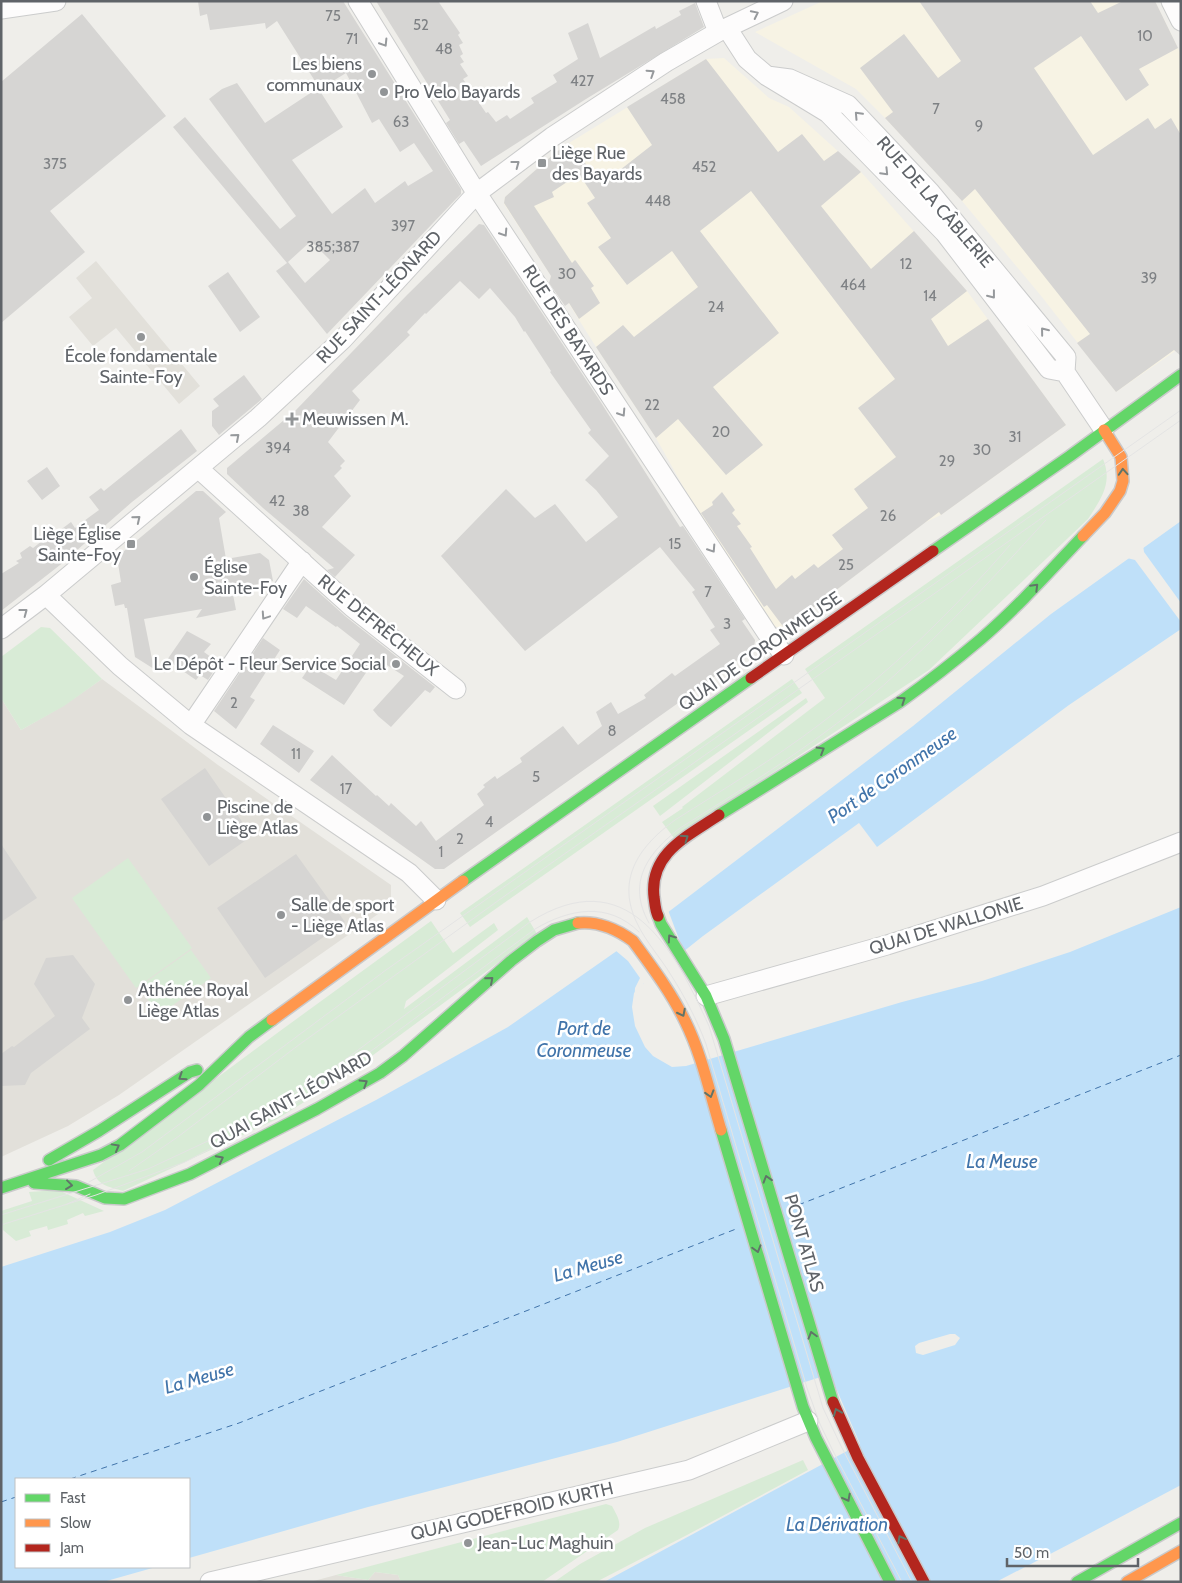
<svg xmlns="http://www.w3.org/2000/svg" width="1182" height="1583" font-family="Cabin,sans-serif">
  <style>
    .commercial { fill: #f7f3e4 }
    .education { fill: #e2e0da }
    .green { fill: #d8ebd6 }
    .water { fill: #bfe0f9; fill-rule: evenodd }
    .pier { fill: #efeeea }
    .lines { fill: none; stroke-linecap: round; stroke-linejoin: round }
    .ferry { stroke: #4174aa; stroke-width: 1; stroke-dasharray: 6 5; stroke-linecap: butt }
    .building { fill: #d6d5d3; fill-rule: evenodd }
    .street-casing { stroke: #cbcccc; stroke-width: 21 }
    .fast-casing { stroke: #cacacb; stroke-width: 14 }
    .slow-casing { stroke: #cacacb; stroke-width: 14 }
    .jam-casing { stroke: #cacacb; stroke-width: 14 }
    .street { stroke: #fdfcfc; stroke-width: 19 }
    .fast { stroke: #63d668; stroke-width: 11 }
    .slow { stroke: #ff974d; stroke-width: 11 }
    .jam { stroke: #b3261e; stroke-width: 11 }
    .tram { stroke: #e4e4e4; stroke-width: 1 }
    .oneway { stroke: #96999c }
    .oneway2 { stroke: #607468 }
    .poi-dot { fill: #919496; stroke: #fff; stroke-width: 2 }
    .labels { text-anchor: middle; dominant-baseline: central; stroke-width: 5; stroke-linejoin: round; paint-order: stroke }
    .number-label { font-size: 15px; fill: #7e8184 }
    .poi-label { font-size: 18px; fill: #5f6368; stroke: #fff; text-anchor: start }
    .street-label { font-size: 18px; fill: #5f6368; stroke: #fff }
    .water-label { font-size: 19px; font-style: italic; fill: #4174aa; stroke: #fff }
  </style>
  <rect width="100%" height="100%" fill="#efeeea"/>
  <!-- commercial -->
  <path class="commercial" d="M823 1H1155L1181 54V347L1116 392 1042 297 962 201 885 118 856 89 755 32Z
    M724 58 769 98 789 107 861 172 967 291 1066 425 941 515 924 523 785 629 773 626 730 567 731 562 699 515 656 438 596 347 559 288 550 279 551 276 504 204 505 197 555 153 569 143 706 59Z"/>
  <!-- education -->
  <path class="education" d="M96 261 200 386 179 404 116 328 93 346 69 317 92 298 76 278Z
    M102 679 218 765 391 885V905L119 1095 68 1126 1 1157V698L21 730 63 706Z
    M375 1572 398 1575 401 1582H310L336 1575 368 1580Z"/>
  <!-- green -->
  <path class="green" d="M1103 459C1113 483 1101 499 1088 519L929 670 674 838 662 822 683 808 682 807 825 698 805 669Z
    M41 627 50 628 102 679 64 706 21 730 1 698V657Z
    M792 679 802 693 470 927 460 913Z
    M806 698 808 702 660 816 653 806Z
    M128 858 192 948 136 988 72 898Z
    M527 917 537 934 338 1081 277 1119 123 1191C110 1187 97 1186 93 1170L280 1031 431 921 453 953 494 923 498 930 406 1001 404 1009Z
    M191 950 211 978 159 1015 139 987Z
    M58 1190 104 1211 85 1216 83 1213 67 1220 68 1224 48 1230 47 1226 29 1231 31 1236 16 1241 3 1230 1 1211 32 1201 29 1192Z
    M803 1460 808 1470 687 1535 596 1582H554L580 1564 645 1528Z
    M606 1504 612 1506C616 1514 622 1522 618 1530L542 1582H401L398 1575 375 1572 368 1580 336 1575Z"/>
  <!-- water -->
  <path class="water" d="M1181 521V629L1069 705 877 847 859 823 703 936 644 983 634 993 632 1007 635 1026 645 1047 653 1056 672 1067 686 1066 902 1002 982 981 1070 952 1181 907V1485L1079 1539 996 1582H604L860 1444 830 1374 617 1442 368 1507 189 1558V1479H16V1567H156L103 1582H1V1267L110 1232 165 1210 376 1100 508 1027 621 948 913 726 1051 614ZM950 1334H955L960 1338 955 1345 923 1355 916 1353 915 1346 919 1343Z"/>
  <!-- pier -->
  <path class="pier" d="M1152 539 1143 545 1144 552 1181 603V622L1135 560 1127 558 1035 624Z
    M668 910 685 955 646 984 644 983 635 999 636 1014 634 1006 635 988 640 978 628 961 615 950Z"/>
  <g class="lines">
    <!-- ferry -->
    <path class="ferry" d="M788 1209 1181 1055
      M70 1479 239 1423 736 1229
      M1 1502 16 1497"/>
  </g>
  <!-- building -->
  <path class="building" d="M198 1H343L461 189V194L455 200 327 334 276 271 287 263 173 127 185 117 280 229 296 216 209 99 222 89 237 83 265 123 318 88 343 127 292 160 332 214 365 188 375 203 405 181 408 186 433 171 414 143 400 152 379 119 372 123 346 73 320 89 277 21 266 29 265 23 210 30 207 14 200 16ZM311 241 330 260 305 283 288 262Z
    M376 1H438L460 33 458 35 463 43 459 45 463 54 460 56 464 62 460 64 468 76 463 79 486 113 488 112 496 122 507 115 510 119 534 103 531 98 557 82 553 75 578 59 568 33 588 23 600 58 655 26 656 29 681 15 679 11 695 3 704 27 586 99 481 166 464 141 459 144 446 123 450 120Z
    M919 1H1090L1098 13 1123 1H1155L1178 48 1139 69 1149 85 1126 101 1081 36 1034 68 1093 155 1148 118 1155 129 1171 118 1181 135V356L1174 350 1116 392 1077 343 1090 334 975 189 962 201 885 118 893 112 860 68 904 34 938 78 961 61Z
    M82 14 166 116 50 211 85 252 1 323V82Z
    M706 59 778 152 802 134 824 161 838 151 861 172 821 206 871 269 914 231 967 291 931 319 948 346 988 319 1066 425 941 515 939 512 785 629 767 605 764 607 701 513 713 505 712 502 722 492 735 510 732 513 741 524 737 526 752 547 750 548 776 589 792 575 795 579 814 564 818 568 843 549 832 535 868 508 854 489 896 457 858 408 895 379 751 191 700 231 779 333 713 387 763 445 726 475 678 419 656 438 596 347 623 325 634 337 698 287 672 251 627 285 598 247 611 238 587 203 595 198 579 174 552 192 554 197 534 206 572 263 575 260 576 261 594 286 591 288 600 303 579 319 569 303 565 306 549 283 551 276 504 203 505 197 555 153 569 143 602 184 652 145 627 107Z
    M479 224 484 225 600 401 680 527 683 526 745 619 742 621 755 640 754 648 681 701 444 869H435L310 780 332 755 376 796 377 795 389 806 391 803 416 826 421 821 436 841 484 805 477 794 485 787 483 785 495 776 497 779 522 762 520 758 563 726 578 745 602 726 596 712 611 702 618 714 646 698 644 695 672 673 675 676 720 644 710 630 715 627 692 592 695 590 660 547 525 651 441 556 506 489 535 518 555 504 586 542 618 517 596 490 585 480 609 456 588 433 591 430 550 372 551 371 525 331 524 332 515 317 490 288 479 299 460 281 426 314 425 313 407 332 410 335 352 391 360 400 328 442 345 461 340 466 342 468 334 476 351 496 322 527 355 555 335 577 327 570 334 568 263 508 227 474V468L296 410 407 295Z
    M228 272 260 317 240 332 208 286Z
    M244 375 262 399 219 435 212 426V411L219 406 213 399Z
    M181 429 197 451 132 502 60 565 1 611V574L19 563 16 561 22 558 20 553 30 546 33 548 42 541 43 543 71 522 75 528 88 518 99 510 89 497 101 488 104 491Z
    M47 467 60 486 42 500 27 481Z
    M196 491H203L226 512 219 518 226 559 260 553 269 560 273 581 232 589 236 610 196 618 202 609 144 619 154 669 135 657 127 608H125L124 604 115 606 111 585 121 582 117 557Z
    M304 579 345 616 435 687 430 693 425 690 391 727 378 716 373 710 404 676 376 658 344 705 302 678 311 665 336 680 360 644 337 626 336 627 306 606 297 618 283 609Z
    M187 631 211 644 204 652 219 663 208 680 200 675 196 680 167 660Z
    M263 638 280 650 250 697 255 700 236 729 214 711Z
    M273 725 314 751 299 773 260 744Z
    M205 768 252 836 209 866 161 799Z
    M1 844 37 898 1 922Z
    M296 854 345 922 265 978 217 908Z
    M73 955 95 984 82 1018 90 1029 31 1073 25 1085 1 1086V1054L12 1046 14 1047 55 1016 34 984 46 958Z"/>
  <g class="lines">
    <!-- street casing -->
    <g class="street-casing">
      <path id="street" d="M358 1 474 189 767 633 784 655
        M706 1 718 32
        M1171 1 1181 21
        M1 9 56 1
        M727 28 747 59 767 76 828 113 945 233 1049 369 1065 372
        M767 76 790 79 848 105 930 192 1066 357 1065 372 1104 430
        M199 469 352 607 456 689
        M46 595 120 666 191 725 409 873 436 900
        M1 629 46 595 258 418 343 339 477 193 552 137 666 62 718 32 783 1
        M191 725 302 561
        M706 996 887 945 1043 896 1181 842
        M210 1582 689 1470 808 1421"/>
    </g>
    <!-- fast casing -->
    <g class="fast-casing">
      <path id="fast" d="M933 551 1070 456 1181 375
        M719 815 900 702C928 682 955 661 981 639 1018 607 1050 571 1083 536
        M463 881 751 678
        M658 916 661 924 706 996 724 1039 833 1402
        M721 1130 803 1407 816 1438 890 1582
        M49 1160 99 1131 190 1072 197 1070
        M34 1183 76 1186 105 1198 124 1199 190 1174 317 1109 380 1073 403 1056 511 961 537 941 554 930 578 923
        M1 1188 101 1155 120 1145 199 1085 249 1037 272 1020
        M1077 1582 1181 1523"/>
    </g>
    <!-- slow casing -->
    <g class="slow-casing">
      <path id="slow" d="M1083 536 1105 513 1120 491 1123 481 1121 457 1104 430
        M578 923C597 921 617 929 633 941 652 967 671 992 685 1021 702 1055 710 1094 721 1130
        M272 1020 463 881
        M1127 1582 1181 1551"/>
    </g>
    <!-- jam casing -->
    <g class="jam-casing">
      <path id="jam" d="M751 678 933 551
        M658 916C655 910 655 903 654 897 649 853 688 836 719 815
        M833 1402 858 1458 924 1582"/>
    </g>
    <!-- street -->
    <use href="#street" class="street"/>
    <!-- fast -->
    <use href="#fast" class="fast"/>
    <!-- slow -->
    <use href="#slow" class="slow"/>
    <!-- jam -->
    <use href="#jam" class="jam"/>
    <!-- tram -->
    <path class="tram" d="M649 923C626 882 648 853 680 828 741 790 802 752 858 707 927 650 986 586 1046 520
      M129 1171 179 1136 296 1047 499 900 1181 420
      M89 1182 142 1152 386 970 1181 410
      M67 1204 90 1194
      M1 1215 148 1169 210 1140 275 1105 342 1062 530 922C627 861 673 947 709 1026L823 1408 841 1446 912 1582
      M1 1225 96 1195 185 1162 279 1113 304 1098 347 1069 535 929C569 909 608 901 639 932
      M902 1582 833 1451 820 1424 807 1388 706 1044C697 1020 685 997 671 975 660 957 645 941 636 921 616 877 641 845 675 820 724 789 774 759 820 724 890 672 953 611 1010 545"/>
  </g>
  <!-- one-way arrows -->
  <defs><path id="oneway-chevron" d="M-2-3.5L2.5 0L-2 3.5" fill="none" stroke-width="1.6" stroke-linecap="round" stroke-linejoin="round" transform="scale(1.25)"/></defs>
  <g class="oneway">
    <use href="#oneway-chevron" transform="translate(755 14) rotate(-26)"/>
    <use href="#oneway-chevron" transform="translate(384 43) rotate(58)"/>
    <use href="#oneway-chevron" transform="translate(651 73) rotate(-33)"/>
    <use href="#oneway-chevron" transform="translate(858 115) rotate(-133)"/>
    <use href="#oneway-chevron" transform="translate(516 164) rotate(-37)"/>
    <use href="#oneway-chevron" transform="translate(885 172) rotate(46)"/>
    <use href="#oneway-chevron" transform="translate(504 233) rotate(57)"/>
    <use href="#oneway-chevron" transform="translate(992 295) rotate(52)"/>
    <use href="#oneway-chevron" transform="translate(1044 331) rotate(-129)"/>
    <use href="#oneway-chevron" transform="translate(622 413) rotate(57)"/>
    <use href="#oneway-chevron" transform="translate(236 437) rotate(-41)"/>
    <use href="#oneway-chevron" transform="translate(137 519) rotate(-39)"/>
    <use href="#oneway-chevron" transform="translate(712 549) rotate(57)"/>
    <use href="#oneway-chevron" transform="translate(24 612) rotate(-37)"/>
    <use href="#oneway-chevron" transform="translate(265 616) rotate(124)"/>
  </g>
  <g class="oneway2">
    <use href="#oneway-chevron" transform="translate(1123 472) rotate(-94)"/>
    <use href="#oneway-chevron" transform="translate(1035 587) rotate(-45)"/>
    <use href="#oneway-chevron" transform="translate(902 700) rotate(-34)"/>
    <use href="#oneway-chevron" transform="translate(821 750) rotate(-31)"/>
    <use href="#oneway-chevron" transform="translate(685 838) rotate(-35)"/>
    <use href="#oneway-chevron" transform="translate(671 938) rotate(-125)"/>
    <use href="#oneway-chevron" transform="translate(490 980) rotate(-41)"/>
    <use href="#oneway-chevron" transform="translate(682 1013) rotate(63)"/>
    <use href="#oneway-chevron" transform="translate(182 1077) rotate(147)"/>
    <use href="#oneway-chevron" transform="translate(364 1083) rotate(-32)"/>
    <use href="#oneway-chevron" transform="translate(710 1094) rotate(73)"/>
    <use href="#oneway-chevron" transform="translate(116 1147) rotate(-29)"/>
    <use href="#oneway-chevron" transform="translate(220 1159) rotate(-27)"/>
    <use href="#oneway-chevron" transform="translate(767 1179) rotate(-107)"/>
    <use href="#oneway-chevron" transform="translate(69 1185) rotate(7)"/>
    <use href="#oneway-chevron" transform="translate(757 1249) rotate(74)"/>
    <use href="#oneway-chevron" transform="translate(812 1335) rotate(-106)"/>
    <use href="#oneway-chevron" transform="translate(837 1412) rotate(-112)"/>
    <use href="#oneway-chevron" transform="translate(847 1498) rotate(62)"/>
    <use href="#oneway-chevron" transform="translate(901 1539) rotate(-118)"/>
  </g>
  <!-- markers -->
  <g class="poi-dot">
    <circle cx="372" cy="74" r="5"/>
    <circle cx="384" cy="92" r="5"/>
    <rect x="537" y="158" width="10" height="10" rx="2.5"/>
    <circle cx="141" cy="337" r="5"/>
    <path d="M289.5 411.5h5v5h5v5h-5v5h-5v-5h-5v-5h5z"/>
    <rect x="126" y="539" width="10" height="10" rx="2.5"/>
    <circle cx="194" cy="577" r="5"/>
    <circle cx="396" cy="664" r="5"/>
    <circle cx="207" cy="817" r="5"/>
    <circle cx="281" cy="915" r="5"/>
    <circle cx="128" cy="1000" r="5"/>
    <circle cx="468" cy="1543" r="5"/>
  </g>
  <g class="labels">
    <!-- number labels -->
    <g class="number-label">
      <text x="333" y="16">75</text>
      <text x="421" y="25">52</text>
      <text x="1145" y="36">10</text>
      <text x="352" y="39">71</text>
      <text x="444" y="49">48</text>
      <text x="582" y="81">427</text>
      <text x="673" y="99">458</text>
      <text x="936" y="109">7</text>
      <text x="401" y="122">63</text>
      <text x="979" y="126">9</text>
      <text x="55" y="164">375</text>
      <text x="704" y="167">452</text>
      <text x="658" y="201">448</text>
      <text x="403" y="226">397</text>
      <text x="333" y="247">385;387</text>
      <text x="906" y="264">12</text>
      <text x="567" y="274">30</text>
      <text x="1149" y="278">39</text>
      <text x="853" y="285">464</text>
      <text x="930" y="296">14</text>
      <text x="716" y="307">24</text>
      <text x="652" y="405">22</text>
      <text x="721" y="432">20</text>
      <text x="1015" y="437">31</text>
      <text x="278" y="448">394</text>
      <text x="982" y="450">30</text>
      <text x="947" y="461">29</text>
      <text x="277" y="501">42</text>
      <text x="301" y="511">38</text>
      <text x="888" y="516">26</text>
      <text x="675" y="544">15</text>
      <text x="846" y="565">25</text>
      <text x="708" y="592">7</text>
      <text x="727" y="624">3</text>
      <text x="234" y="703">2</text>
      <text x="612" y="731">8</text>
      <text x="296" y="754">11</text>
      <text x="536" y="777">5</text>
      <text x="346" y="789">17</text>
      <text x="489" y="822">4</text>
      <text x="460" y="839">2</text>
      <text x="441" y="852">1</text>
    </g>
    <!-- poi labels -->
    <g class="poi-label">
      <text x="362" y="64" text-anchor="end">Les biens<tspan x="362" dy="21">communaux</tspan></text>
      <text x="394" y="92">Pro Velo Bayards</text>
      <text x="552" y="153">Liège Rue<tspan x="552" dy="21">des Bayards</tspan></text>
      <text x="141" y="356" text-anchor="middle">École fondamentale<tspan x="141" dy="21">Sainte-Foy</tspan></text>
      <text x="302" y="419">Meuwissen M.</text>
      <text x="121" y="534" text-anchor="end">Liège Église<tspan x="121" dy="21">Sainte-Foy</tspan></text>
      <text x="204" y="567">Église<tspan x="204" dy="21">Sainte-Foy</tspan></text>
      <text x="386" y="664" text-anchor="end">Le Dépôt - Fleur Service Social</text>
      <text x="217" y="807">Piscine de<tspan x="217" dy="21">Liège Atlas</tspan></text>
      <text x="291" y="905">Salle de sport<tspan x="291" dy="21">- Liège Atlas</tspan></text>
      <text x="138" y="990">Athénée Royal<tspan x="138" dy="21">Liège Atlas</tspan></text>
      <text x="478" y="1543">Jean-Luc Maghuin</text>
    </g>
    <!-- street labels -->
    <g class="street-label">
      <text transform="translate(935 202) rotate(49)">RUE DE LA CÂBLERIE</text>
      <text transform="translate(379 297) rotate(-47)">RUE SAINT-LÉONARD</text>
      <text transform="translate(568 330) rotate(57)">RUE DES BAYARDS</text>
      <text transform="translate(378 625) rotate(39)">RUE DEFRÊCHEUX</text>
      <text transform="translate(760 651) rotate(-35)">QUAI DE CORONMEUSE</text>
      <text transform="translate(946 926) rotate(-17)">QUAI DE WALLONIE</text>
      <text transform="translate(291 1100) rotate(-29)">QUAI SAINT-LÉONARD</text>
      <text transform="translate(804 1243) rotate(74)">PONT ATLAS</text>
      <text transform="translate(512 1511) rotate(-13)">QUAI GODEFROID KURTH</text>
    </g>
    <!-- water labels -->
    <g class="water-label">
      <text transform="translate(892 775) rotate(-35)">Port de Coronmeuse</text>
      <text x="584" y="1028">Port de<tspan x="584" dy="22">Coronmeuse</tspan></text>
      <text x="1002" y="1161">La Meuse</text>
      <text transform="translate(588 1266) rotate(-16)">La Meuse</text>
      <text transform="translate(199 1378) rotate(-16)">La Meuse</text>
      <text x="837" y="1524">La Dérivation</text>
    </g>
  </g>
  <!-- border -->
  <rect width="1182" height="1583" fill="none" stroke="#5f6368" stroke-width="5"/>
  <!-- legend -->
  <rect x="15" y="1478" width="175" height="90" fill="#ffffff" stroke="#bfc1c3"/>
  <rect x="25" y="1494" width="25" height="8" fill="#63d668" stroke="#bfc1c3"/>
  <text x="60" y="1503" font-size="15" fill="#5f6368">Fast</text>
  <rect x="25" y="1519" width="25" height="8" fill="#ff974d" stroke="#bfc1c3"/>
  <text x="60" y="1528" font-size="15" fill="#5f6368">Slow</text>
  <rect x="25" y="1544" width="25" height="8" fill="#b3261e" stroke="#bfc1c3"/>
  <text x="60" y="1553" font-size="15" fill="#5f6368">Jam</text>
  <!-- scale -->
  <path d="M1007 1558v8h131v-8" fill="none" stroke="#5f6368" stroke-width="2.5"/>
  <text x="1014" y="1558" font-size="15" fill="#5f6368" stroke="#ffffff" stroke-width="4" paint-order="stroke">50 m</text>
</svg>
